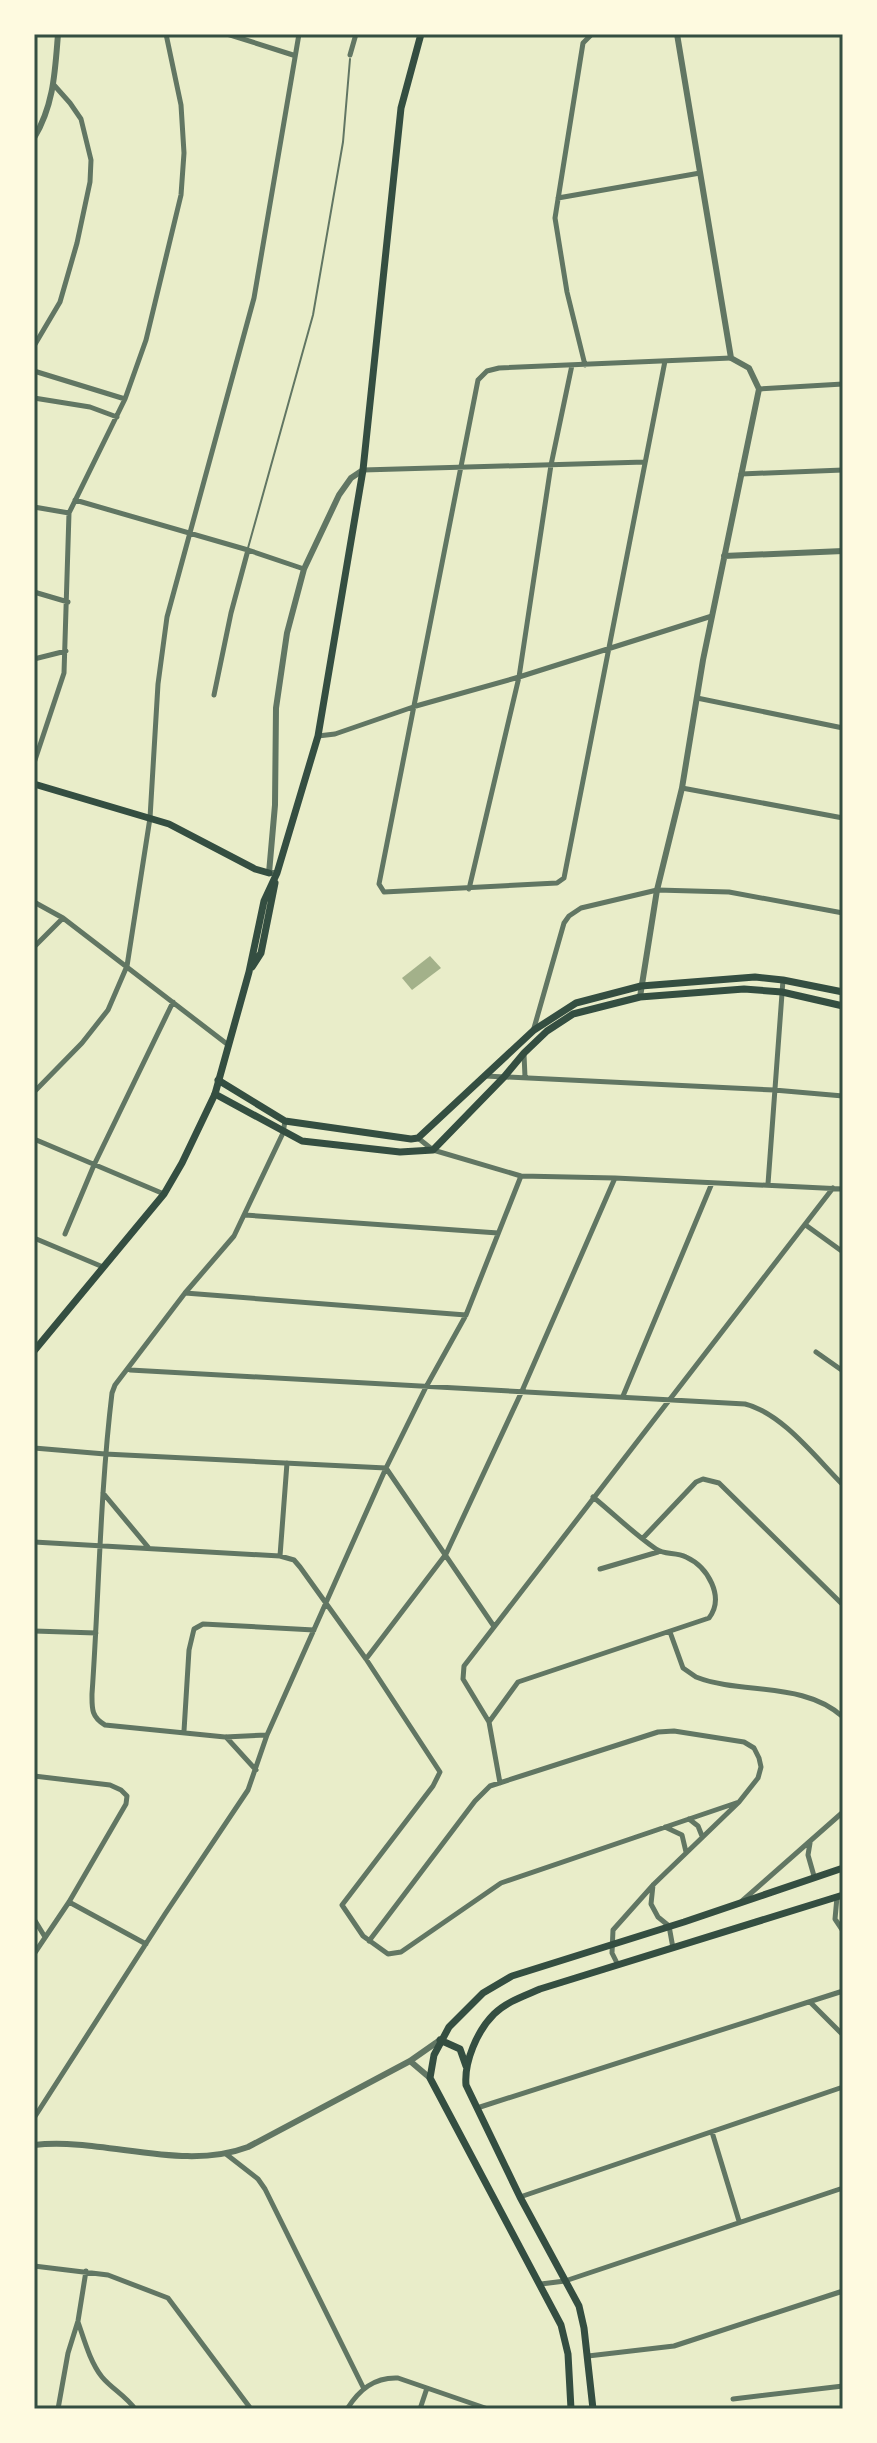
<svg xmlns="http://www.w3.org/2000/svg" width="877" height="2443" font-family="'Roboto Serif',serif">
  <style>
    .water { fill: #a3b18a }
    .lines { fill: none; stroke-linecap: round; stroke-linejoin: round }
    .service { stroke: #617663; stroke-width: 2 }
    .minor { stroke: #617663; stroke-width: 5 }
    .tertiary { stroke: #617663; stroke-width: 6 }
    .secondary { stroke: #344e41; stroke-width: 7 }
    .primary { stroke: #344e41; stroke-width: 7 }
    .neatline { fill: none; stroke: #344e41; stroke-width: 3 }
  </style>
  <rect width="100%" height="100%" fill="#e9edc9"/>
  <!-- water -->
  <path class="water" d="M430 956 441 968 412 990 402 978Z"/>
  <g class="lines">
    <!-- service -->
    <path class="service" d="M248 548 313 315 343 142 350 59"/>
    <!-- minor -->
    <path class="minor" d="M227 34 293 55
      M350 55 356 34
      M558 198 700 173
      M34 346 60 302 77 243 90 182 91 160 81 119 70 103 54 85
      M665 361 564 878 557 883 384 892 379 884 478 380 487 371 499 368 731 358
      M585 365 567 292 555 218 583 43 592 34
      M34 371 125 399
      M759 389 843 384
      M34 398 90 407 117 417
      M363 470 645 462
      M741 474 843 470
      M75 500 248 550 304 569
      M34 507 69 513
      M34 592 68 602
      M34 659 66 651
      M214 695 231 613 248 550
      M697 698 843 728
      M318 736 335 734 416 706 519 677 712 616
      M34 763 64 673 69 513 125 399 146 340 181 195 184 153 181 105 166 34
      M682 788 843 818
      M469 889 519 677 551 465 572 365
      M34 902 63 918 227 1044
      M34 947 63 918
      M534 1028 564 923 569 916 581 908 657 890 729 892 843 913
      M524 1054 525 1077
      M485 1076 774 1090 843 1096
      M34 1092 82 1043 108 1010 127 966 150 818 158 684 167 617 254 298 299 34
      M418 1138 433 1150 521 1176 615 1178 843 1189
      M34 1139 164 1194
      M768 1184 783 980
      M245 1215 498 1233
      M807 1226 843 1252
      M65 1234 94 1165 173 1002
      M34 1238 103 1267
      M185 1293 466 1315
      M816 1352 843 1371
      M130 1370 745 1404C782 1413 816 1458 843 1485
      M623 1396 712 1183
      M34 1448 105 1454 386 1468 493 1625
      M103 1493 148 1547
      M643 1538 696 1482 703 1479 719 1483 843 1605
      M34 1542 280 1556 294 1560 300 1567 366 1659 440 1772 433 1786 342 1905 363 1936 388 1954 401 1952 501 1883 739 1802
      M280 1556 287 1463
      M600 1569 658 1552
      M34 1631 96 1633
      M670 1632 683 1668 696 1677C742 1695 804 1681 843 1717
      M366 1659 446 1554 522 1391 615 1178
      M489 1722 518 1682 709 1618C725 1597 708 1567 686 1557 676 1552 664 1555 656 1549 634 1534 614 1514 593 1497
      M184 1731 189 1650 194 1629 203 1624 314 1630
      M266 1735 225 1737 105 1725C91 1717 92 1708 92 1694 99 1594 100 1493 112 1393L115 1385 185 1293 234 1236 283 1133 285 1121
      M226 1737 256 1770
      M34 1776 110 1785 121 1790 127 1796 126 1804 69 1902 34 1954
      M500 1783 489 1722 463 1679 464 1666 833 1188
      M689 1819 698 1826 702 1836
      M665 1827 682 1835 686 1852
      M810 1843 808 1855 814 1876
      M653 1885 651 1904 658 1917 669 1926 673 1948
      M837 1897 835 1919 843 1931
      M742 1901 843 1812
      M69 1902 146 1944
      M34 1919 45 1937
      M369 1941 475 1801 490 1786 658 1732 674 1731 744 1742 754 1748 759 1758 761 1767 758 1778 739 1802 654 1884 613 1930 612 1953 618 1965
      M810 2002 843 2035
      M477 2108 843 1991
      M34 2118 165 1914 248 1790 267 1735 386 1468 426 1387 466 1315 521 1176
      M712 2132 739 2221
      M226 2154 258 2179 265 2189 364 2389
      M520 2197 843 2087
      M34 2266 108 2275 168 2298 251 2409
      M541 2284 565 2281 843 2188
      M78 2322C84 2339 90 2362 102 2377 112 2389 126 2396 135 2409
      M588 2356 674 2346 843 2291
      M733 2399 843 2386
      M58 2409 68 2353 78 2321 86 2271
      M347 2409C359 2390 374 2377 398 2378L488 2409
      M420 2409 427 2388"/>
    <!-- tertiary -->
    <path class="tertiary" d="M34 138C54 105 55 71 58 34
      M724 556 843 551
      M277 873H269L275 805 276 708 287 633 304 569 339 495 351 478 363 470
      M640 997 657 890 682 788 703 660 759 389 749 368 731 358 677 34
      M410 2061 430 2078
      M34 2145C103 2137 182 2172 248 2147L410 2061 440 2040"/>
    <!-- secondary -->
    <path class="secondary" d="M34 784 169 824 255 869 269 873
      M218 1080 285 1121 411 1139 418 1138 534 1030 576 1003 641 986 755 977 783 980 843 992
      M215 1094 302 1141 400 1152 433 1150 504 1077 524 1053 547 1031 573 1014 640 997 744 989 782 992 843 1006
      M440 2040 460 2049 466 2066
      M571 2409 568 2354 561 2325 430 2078 434 2055 449 2027 483 1993 512 1976 684 1922 843 1868
      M593 2409 584 2328 579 2306 520 2197 466 2085C464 2062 477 2031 494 2014 506 2002 524 1996 540 1989L843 1895"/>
    <!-- primary -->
    <path class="primary" d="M252 967 261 953 275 883
      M34 1351 164 1194 182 1163 215 1094 249 972 264 901 277 873 318 736 363 470 401 108 421 34"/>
  </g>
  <!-- border -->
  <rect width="877" height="2443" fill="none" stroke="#fefae0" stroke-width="72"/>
  <rect x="36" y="36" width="805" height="2371" class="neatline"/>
</svg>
